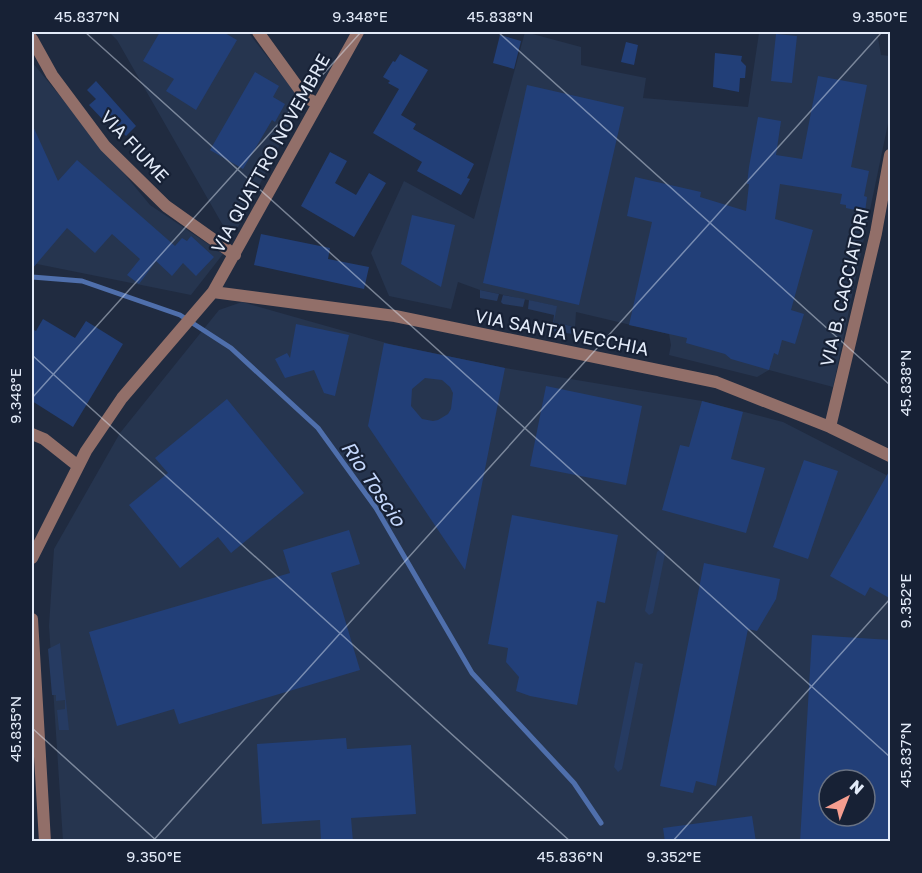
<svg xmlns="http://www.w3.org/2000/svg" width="922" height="873" font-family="'Golos Text',sans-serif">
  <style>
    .built { fill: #26354f; fill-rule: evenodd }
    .green { fill: #263b62 }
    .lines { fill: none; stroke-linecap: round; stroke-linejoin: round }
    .stream { stroke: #4f6fac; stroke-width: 5 }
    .building { fill: #223f78; fill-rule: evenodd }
    .street { stroke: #926f69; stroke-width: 12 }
    .ticks { fill: none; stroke: #e3ebf9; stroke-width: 1.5; stroke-opacity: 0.45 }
    .labels { text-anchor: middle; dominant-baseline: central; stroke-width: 4.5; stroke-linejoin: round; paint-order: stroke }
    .street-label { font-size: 18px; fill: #e3ebf9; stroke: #172135 }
    .water-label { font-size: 20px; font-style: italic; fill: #c4d7fb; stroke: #172135 }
    .neatline { fill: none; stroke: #e3ebf9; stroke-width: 2 }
    .ticks-label { font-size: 15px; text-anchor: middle; fill: #e3ebf9 }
  </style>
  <rect width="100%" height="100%" fill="#202b40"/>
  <!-- built -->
  <path class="built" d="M109 32H248L302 101 237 229H225L117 40Z
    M525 32 581 47V65L646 78 643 98 748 107 759 33 877 32 881 55 890 56V114L833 387 769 370 757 377 669 355 671 345 669 334 576 312 575 327 554 322 556 306 480 290 458 282 451 309 389 296 371 253 404 181 474 219Z
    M32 62 150 205 223 254 191 295 32 263Z
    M242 302 390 344 505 368 702 401 783 422 890 477V841H63L49 626 54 549 120 433 219 310ZM829 780H865V816H829Z"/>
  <!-- green -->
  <path class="green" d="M480 290 499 294 497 301 480 298Z
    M503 295 525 299 523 307 503 304 501 302Z
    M529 300 557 306 554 322 575 327 573 334 552 331 554 315 528 309Z
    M659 550 664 551 665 554 653 613 649 615 645 611 657 552Z
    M60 643 69 730H59L57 710 65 709V700L56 701V695H52L48 649Z
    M635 662 643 664 622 769 618 772 614 767Z"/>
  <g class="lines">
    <!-- stream -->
    <path class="stream" d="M32 277 82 281 180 315 231 348 318 428 376 508 472 673 574 783 601 823"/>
  </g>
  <!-- building -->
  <path class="building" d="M160 32H223L237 40 196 110 166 91 174 79 143 61Z
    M776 34 797 36 792 83 771 81Z
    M500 35 521 41 514 69 493 63Z
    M626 42 638 45 634 65 621 62Z
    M715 53 742 56 741 61 746 66 745 78H740L739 92 713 87Z
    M400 54 428 70 401 115 416 124 413 129 474 164 467 178 470 179 461 195 417 171 422 162 373 133 399 89 388 83 390 81 383 77 393 61 395 62Z
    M255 72 279 86 273 97 285 104 275 122 272 120 243 169 210 150Z
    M818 76 867 85 851 167 869 171 864 196 867 197 865 212 846 208V205L840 204 842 194 780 184 775 219 813 230 791 310 804 314 795 344 782 340 778 355 774 353 769 370 731 359 725 354 686 343 687 338 629 325 652 222 627 216 635 177 701 192 700 197 746 211 749 184H747L749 167 758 117 781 121 776 155 802 159Z
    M96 81 136 126 126 136 109 118 105 122 89 105 96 99 87 90Z
    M527 85 624 107 579 305 483 283Z
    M32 124 58 181 77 160 175 246 182 238 187 241 191 236 214 257 196 276 183 263 172 276 156 261 139 284 127 275 140 259 112 234 95 253 67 228 32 269Z
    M330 152 347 161 335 183 356 195 369 173 386 183 354 237 301 206Z
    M412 215 455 225 441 287 401 264Z
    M261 234 330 248 328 259 369 267 364 289 254 265Z
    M43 319 75 338 86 321 123 344 73 427 32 401V329L36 331Z
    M296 324 349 335 335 396 324 393 314 370 285 378 275 359 287 353 290 358Z
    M384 343 505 368 465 570 368 426ZM425 378 442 380 450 387 453 393 451 409 448 414 438 420 433 421 422 419 411 406 412 389Z
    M546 386 642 406 626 485 530 466Z
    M227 399 304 493 231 553 218 537 180 568 129 505 168 473 155 458Z
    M702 401 743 412 731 459 765 468 746 533 662 510 680 445 689 447Z
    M804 460 838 471 808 559 773 547Z
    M891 468V599L870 587 865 596 830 576Z
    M512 515 618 535 605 603 597 601 577 705 530 696 516 691 519 677 506 662 508 648 488 644Z
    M349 530 360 564 331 573 360 670 179 724 174 709 117 726 89 632 290 573 283 550Z
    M704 563 780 579 776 599 757 631 748 629 716 786 696 781 693 793 660 786Z
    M812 635 891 640V842H800ZM829 780H865V816H829Z
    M346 738 347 749 411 745 416 814 351 818 353 842H321L320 820 262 824 257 744Z
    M752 816 756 842H665L663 828Z"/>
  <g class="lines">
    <!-- street -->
    <path class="street" d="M258 32 305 97 318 104
      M32 39 52 75 105 146 166 206 235 255
      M213 292 395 316 716 382 830 427 890 456
      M830 427 876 233 890 155
      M32 434 44 439 78 466
      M32 558 86 451 122 398 213 292 358 32
      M32 619 45 842"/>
  </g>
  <!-- ticks -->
  <path class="ticks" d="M85 32 890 757M498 32 890 385M32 355 571 842M32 398 361 32M32 728 158 842M152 842 882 32M672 842 890 599"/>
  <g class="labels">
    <!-- street labels -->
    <g class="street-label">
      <text transform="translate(135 146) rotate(47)">VIA FIUME</text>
      <text transform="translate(270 153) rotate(-61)">VIA QUATTRO NOVEMBRE</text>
      <text transform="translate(844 287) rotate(-77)">VIA B. CACCIATORI</text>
      <text transform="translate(562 332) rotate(11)">VIA SANTA VECCHIA</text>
    </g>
    <!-- water labels -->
    <g class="water-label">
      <text transform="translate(374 483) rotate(56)">Rio Toscio</text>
    </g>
  </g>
  <!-- border -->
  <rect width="922" height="873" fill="none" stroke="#172135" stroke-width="66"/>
  <!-- north arrow -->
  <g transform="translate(847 798) rotate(42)"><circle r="28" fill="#172135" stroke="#697283" stroke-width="1.5"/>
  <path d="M0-4.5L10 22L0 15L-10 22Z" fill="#f59d8f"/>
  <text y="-9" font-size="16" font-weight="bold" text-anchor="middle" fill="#e3ebf9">N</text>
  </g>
  <rect x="33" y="33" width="856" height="807" class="neatline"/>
  <g class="ticks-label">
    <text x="87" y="22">45.837°N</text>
    <text x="360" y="22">9.348°E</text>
    <text x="500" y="22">45.838°N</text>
    <text x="880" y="22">9.350°E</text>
    <text transform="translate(906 383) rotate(-90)" y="5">45.838°N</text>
    <text transform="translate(16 396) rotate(-90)" y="5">9.348°E</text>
    <text transform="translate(906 601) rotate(-90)" y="5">9.352°E</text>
    <text transform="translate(16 729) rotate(-90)" y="5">45.835°N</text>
    <text transform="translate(906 755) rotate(-90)" y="5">45.837°N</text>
    <text x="154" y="862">9.350°E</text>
    <text x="570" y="862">45.836°N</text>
    <text x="674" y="862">9.352°E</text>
  </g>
</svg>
